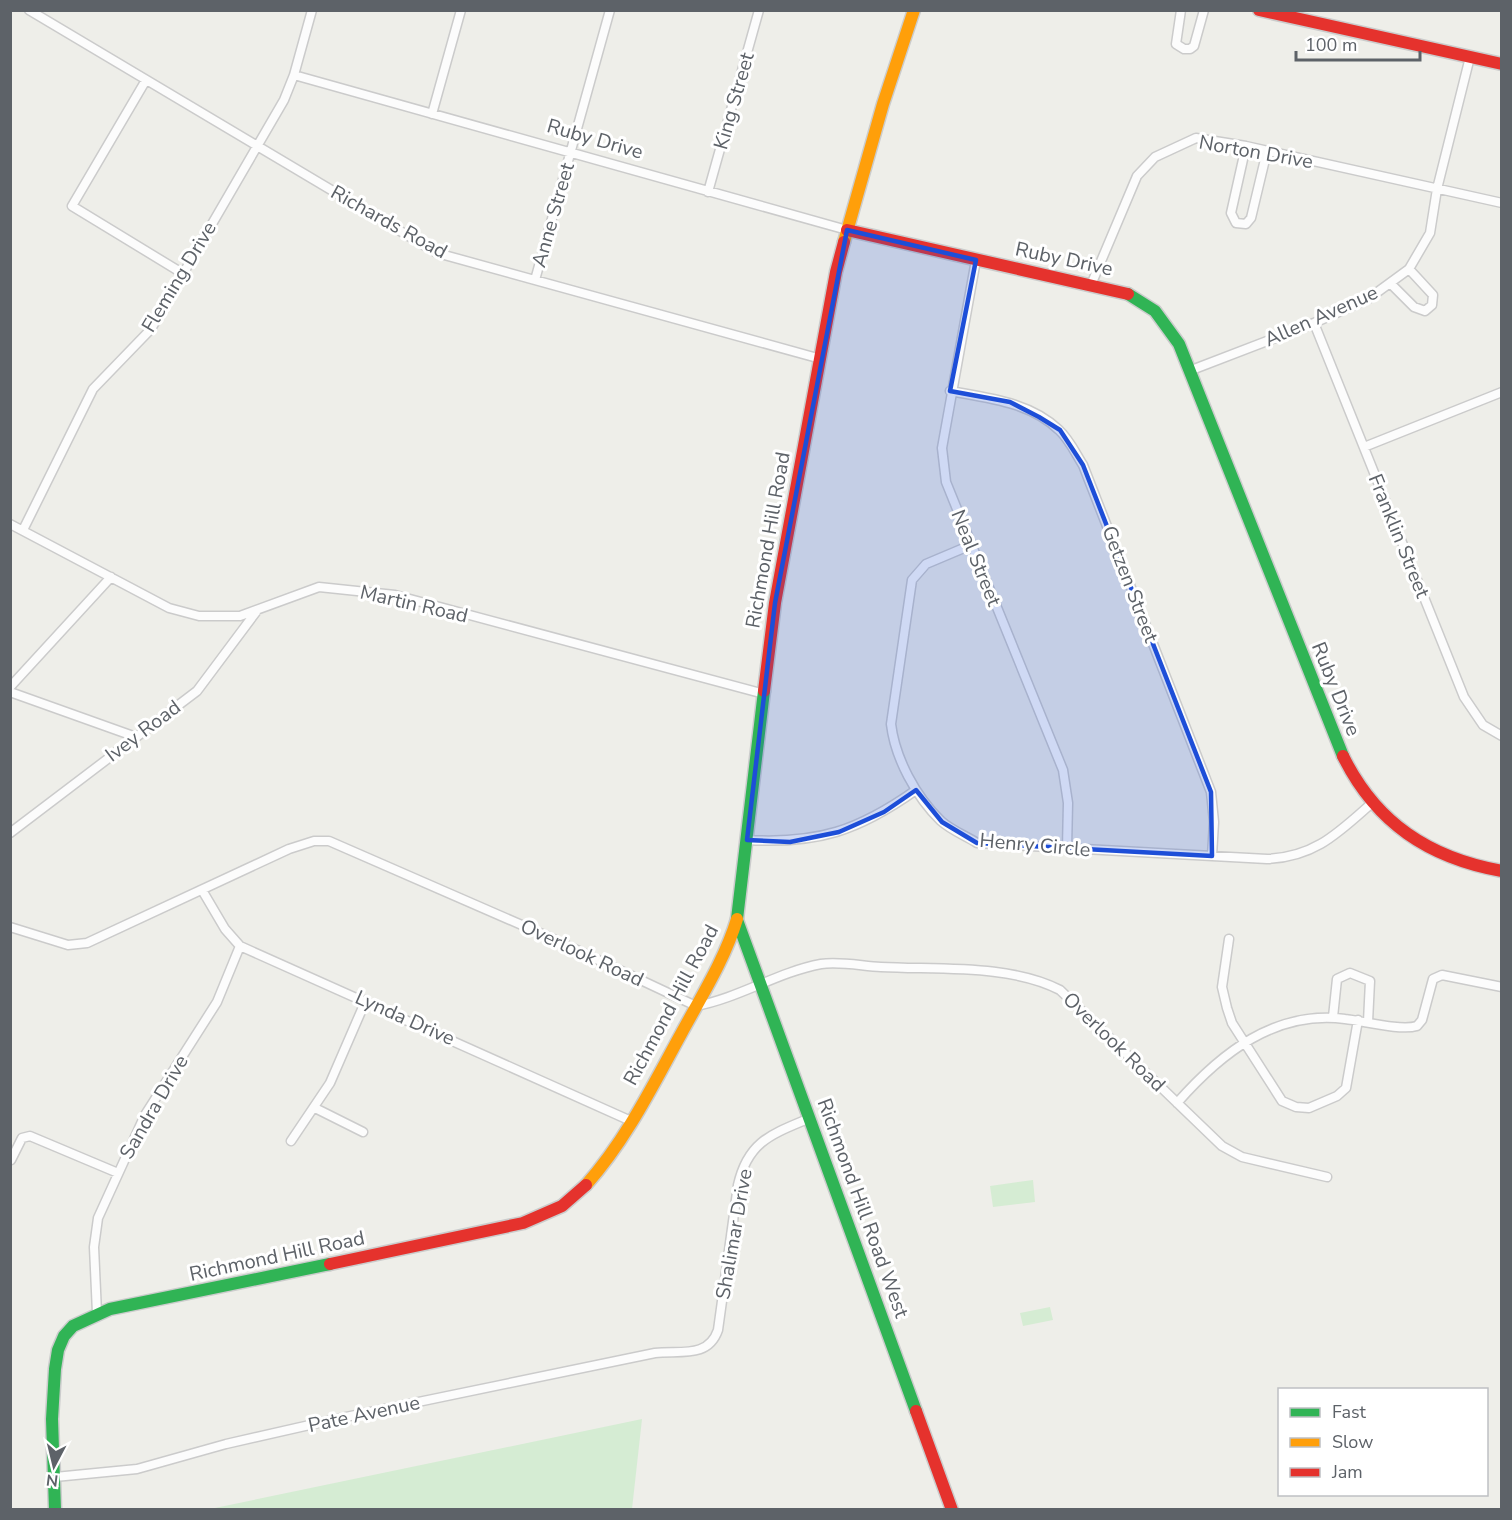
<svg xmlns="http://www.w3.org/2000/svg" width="1512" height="1520" font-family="'Nunito Sans',sans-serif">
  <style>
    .green { fill: #d5ecd3 }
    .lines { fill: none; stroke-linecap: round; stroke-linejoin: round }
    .street-casing { stroke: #cbcbcb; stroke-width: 11 }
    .fast-casing { stroke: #cbcccc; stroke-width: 15 }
    .slow-casing { stroke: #cbcccc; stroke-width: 15 }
    .jam-casing { stroke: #cbcccc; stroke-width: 15 }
    .street { stroke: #fcfcfc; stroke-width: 8 }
    .fast { stroke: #30b455; stroke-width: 12 }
    .slow { stroke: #ff9f0a; stroke-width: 12 }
    .jam { stroke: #e5322d; stroke-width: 12 }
    .marked { fill: #1d4ed8; fill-opacity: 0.2; stroke: #1d4ed8; stroke-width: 4.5; stroke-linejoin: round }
    .labels { text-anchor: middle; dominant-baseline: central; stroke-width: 6; stroke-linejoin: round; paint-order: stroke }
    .street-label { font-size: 20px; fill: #5d6268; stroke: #fff }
  </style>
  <rect width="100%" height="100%" fill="#eeeee9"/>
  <!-- green -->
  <path class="green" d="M1033 1180 1035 1202 993 1207 990 1186Z
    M1050 1307 1053 1320 1023 1326 1020 1313Z
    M642 1419 632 1509H210Z"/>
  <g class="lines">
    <!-- street casing -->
    <g class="street-casing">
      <path id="street" d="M29 10 437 253 821 359
        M1181 10 1176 44 1184 49H1190L1194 46 1204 10
        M294 75 847 230
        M146 80 72 206 182 273
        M432 114 461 10
        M1246 146 1231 213 1236 223 1246 224 1251 218 1267 151
        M708 192 759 10
        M976 260 942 448 946 482 1063 770 1068 803 1067 848
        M535 280 610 10
        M1390 283 1414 307 1425 311 1432 305 1433 295 1409 269
        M1091 285 1137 176 1155 157 1196 138 1246 146 1502 203
        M1314 323 1464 697 1483 725 1502 736
        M1189 371 1314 323 1368 299 1409 269 1430 233 1437 189 1470 57
        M950 391C988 398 1030 402 1059 430 1069 439 1076 454 1083 465L1211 792 1214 822 1212 856
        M1364 447 1502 392
        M10 524 169 608 199 616H240L319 587 395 595 764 694
        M23 530 93 389 151 329 284 100 294 75 312 10
        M971 545 926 564 912 580 891 724C895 758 916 797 941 821 951 830 966 836 977 843L1267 859C1315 857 1338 833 1372 803
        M10 687 111 577
        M10 692 136 737
        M10 833 197 691 256 612
        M747 840C818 844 858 831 916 790
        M202 890 225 929 240 946 631 1121
        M10 927 68 945 87 943 289 849 314 841H329L547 936 696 1006C739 998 778 972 821 964 839 961 862 966 881 967 937 970 1010 964 1060 990L1222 1146 1242 1157 1327 1177
        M1229 939 1222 987 1227 1008 1232 1023 1282 1101 1296 1107 1309 1108 1337 1096 1346 1088 1358 1020
        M1333 1017 1337 979 1350 973 1370 981 1368 1022
        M1177 1103C1221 1053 1275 1010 1345 1019 1364 1021 1400 1031 1417 1026L1422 1020 1433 979 1442 975 1502 987
        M315 1108 363 1132
        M291 1141 330 1083 366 1000
        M11 1160 22 1138 30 1136 118 1173
        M97 1313 94 1247 98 1218 145 1115 217 1002 240 946
        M55 1477 137 1469 226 1444 336 1419 655 1353C679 1350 708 1359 718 1330L738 1185C748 1141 772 1134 810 1118"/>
    </g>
    <!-- fast casing -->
    <g class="fast-casing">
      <path id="fast" d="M1128 294 1155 311 1179 344 1343 756
        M737 919 764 691
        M737 920 916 1411
        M55 1510 52 1419 55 1369 58 1350 64 1336 73 1326 110 1309 330 1264"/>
    </g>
    <!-- slow casing -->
    <g class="slow-casing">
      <path id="slow" d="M844 242 883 104 914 10
        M586 1185C626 1140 652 1087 681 1034 701 997 725 959 737 919"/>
    </g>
    <!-- jam casing -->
    <g class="jam-casing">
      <path id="jam" d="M1259 10 1502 64
        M847 230 1128 294
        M764 691 775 603 836 272 844 242
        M1343 756C1376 823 1429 858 1502 871
        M330 1264 523 1223 562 1206 586 1185
        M916 1411 952 1510"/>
    </g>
    <!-- street -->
    <use href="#street" class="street"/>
    <!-- fast -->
    <use href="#fast" class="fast"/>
    <!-- slow -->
    <use href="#slow" class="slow"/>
    <!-- jam -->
    <use href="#jam" class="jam"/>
  </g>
  <!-- marked area -->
  <path class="marked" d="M847 230 976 260 950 391 1010 402 1039 417 1060 430 1083 465 1211 792 1212 856 977 843 942 822 916 790 884 812 839 832 790 842 747 840 775 603Z"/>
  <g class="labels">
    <!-- street labels -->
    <g class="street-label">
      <text transform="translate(734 101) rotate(-74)">King Street</text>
      <text transform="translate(595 139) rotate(16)">Ruby Drive</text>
      <text transform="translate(1256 152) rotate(10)">Norton Drive</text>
      <text transform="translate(553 215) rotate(-74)">Anne Street</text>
      <text transform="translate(389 222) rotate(29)">Richards Road</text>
      <text transform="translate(1064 259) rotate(12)">Ruby Drive</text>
      <text transform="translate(179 277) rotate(-59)">Fleming Drive</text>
      <text transform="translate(1321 316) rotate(-24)">Allen Avenue</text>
      <text transform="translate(1399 536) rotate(68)">Franklin Street</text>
      <text transform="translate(768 540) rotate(-80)">Richmond Hill Road</text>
      <text transform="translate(976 558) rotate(68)">Neal Street</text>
      <text transform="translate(1130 584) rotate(69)">Getzen Street</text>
      <text transform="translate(414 604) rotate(13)">Martin Road</text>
      <text transform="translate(1336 689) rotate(68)">Ruby Drive</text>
      <text transform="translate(143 731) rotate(-37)">Ivey Road</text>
      <text transform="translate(1035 845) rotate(5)">Henry Circle</text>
      <text transform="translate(582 953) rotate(25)">Overlook Road</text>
      <text transform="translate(671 1005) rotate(-62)">Richmond Hill Road</text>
      <text transform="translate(405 1018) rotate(24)">Lynda Drive</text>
      <text transform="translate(1114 1042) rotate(44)">Overlook Road</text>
      <text transform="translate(154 1107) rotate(-60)">Sandra Drive</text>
      <text transform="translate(863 1208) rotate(70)">Richmond Hill Road West</text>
      <text transform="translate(734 1234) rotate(-80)">Shalimar Drive</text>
      <text transform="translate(277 1256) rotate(-12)">Richmond Hill Road</text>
      <text transform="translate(364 1414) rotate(-12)">Pate Avenue</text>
    </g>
  </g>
  <!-- border -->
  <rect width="1512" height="1520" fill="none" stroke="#5d6268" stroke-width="24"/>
  <!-- legend -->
  <rect x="1278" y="1388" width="210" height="108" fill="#ffffff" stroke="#bec0c3" stroke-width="1.5"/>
  <rect x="1290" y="1408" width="30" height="9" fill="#30b455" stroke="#bec0c3" stroke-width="1.5"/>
  <text x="1332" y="1418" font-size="18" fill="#5d6268">Fast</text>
  <rect x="1290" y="1438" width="30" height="9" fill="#ff9f0a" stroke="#bec0c3" stroke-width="1.5"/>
  <text x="1332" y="1448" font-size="18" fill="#5d6268">Slow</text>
  <rect x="1290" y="1468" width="30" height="9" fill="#e5322d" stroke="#bec0c3" stroke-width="1.5"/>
  <text x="1332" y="1478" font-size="18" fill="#5d6268">Jam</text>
  <!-- north arrow -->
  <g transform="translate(54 1466) rotate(187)" stroke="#ffffff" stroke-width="4.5" paint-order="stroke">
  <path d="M0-4.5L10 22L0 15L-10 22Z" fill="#5d6268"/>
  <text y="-9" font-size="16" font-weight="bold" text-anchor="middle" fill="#5d6268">N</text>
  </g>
  <!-- scale -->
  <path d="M1296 51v9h124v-9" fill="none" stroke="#5d6268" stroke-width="3"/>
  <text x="1305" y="51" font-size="18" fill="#5d6268" stroke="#ffffff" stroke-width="4.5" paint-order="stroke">100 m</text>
</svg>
